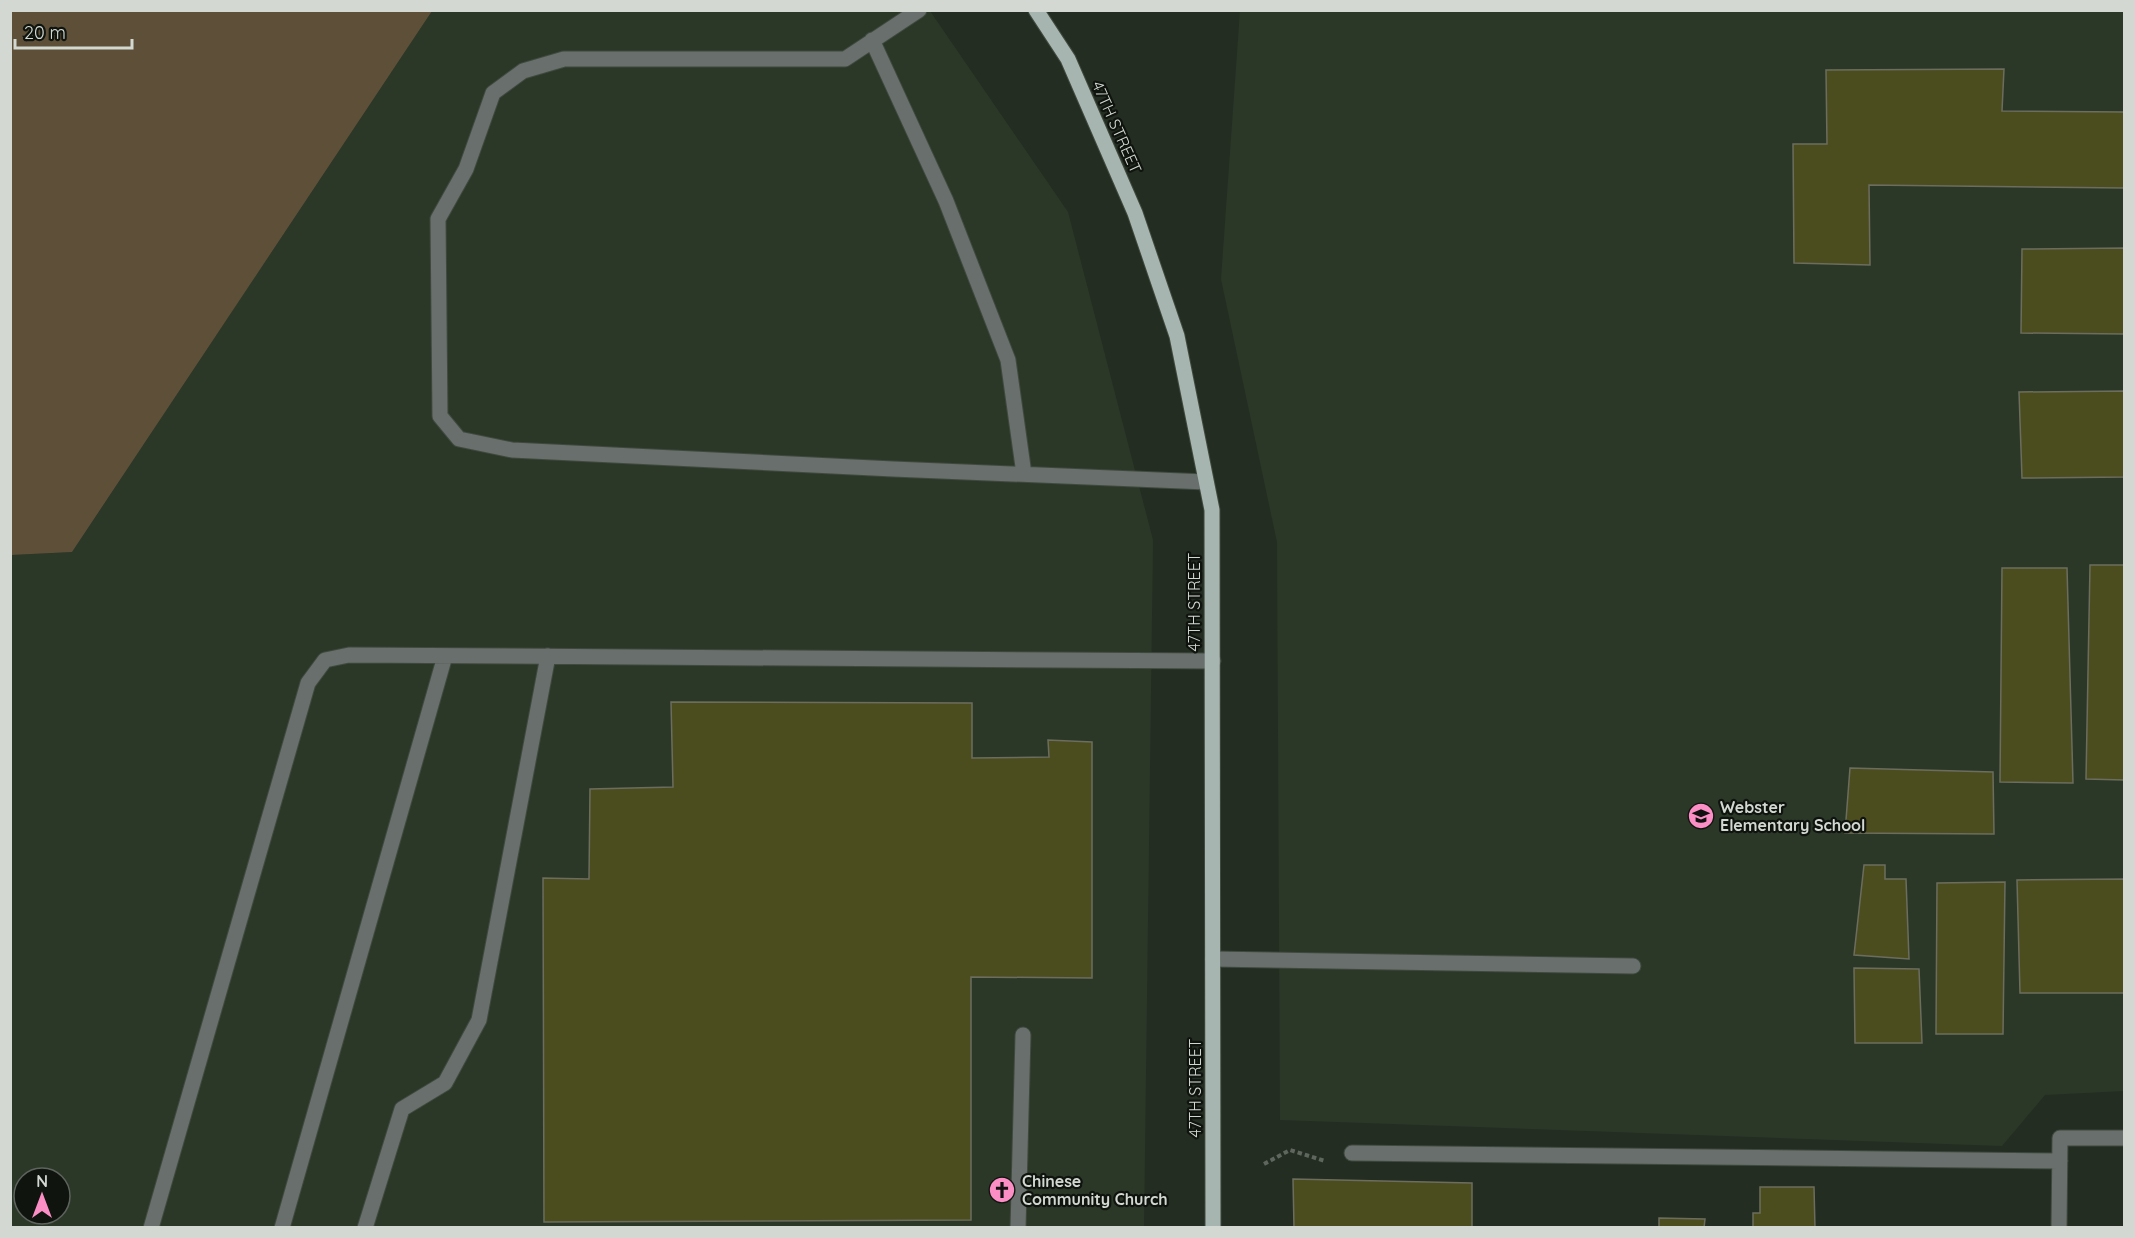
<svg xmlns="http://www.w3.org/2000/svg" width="2135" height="1238" font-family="Quicksand,sans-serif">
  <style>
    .built { fill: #2b3828; fill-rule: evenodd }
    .green { fill: #5e5038 }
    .building { fill: #4c4d1f; stroke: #6c6d5e; stroke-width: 1.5 }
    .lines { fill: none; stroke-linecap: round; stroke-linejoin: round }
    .minor-casing { stroke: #40493e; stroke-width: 17 }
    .major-casing { stroke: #40493e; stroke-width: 17 }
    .path { stroke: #5e665d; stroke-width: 4; stroke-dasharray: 4.5 3; stroke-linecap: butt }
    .minor { stroke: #686f6c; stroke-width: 15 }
    .major { stroke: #a6b5af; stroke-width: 15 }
    .labels { text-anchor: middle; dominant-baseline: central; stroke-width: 4.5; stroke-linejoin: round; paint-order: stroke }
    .street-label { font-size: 16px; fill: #d3d9d2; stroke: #10140f }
    .poi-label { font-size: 16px; font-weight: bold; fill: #d3d9d2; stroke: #10140f; text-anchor: start }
  </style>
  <rect width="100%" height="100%" fill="#242d22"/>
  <!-- built -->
  <path class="built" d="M432 11H930L1068 212 1153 540 1144 1227 11 1228V555L72 552ZM24 1178H60V1214H24Z
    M1240 11H2124V1091L2045 1095 2002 1146 1280 1120 1277 542 1221 279Z"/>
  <!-- green -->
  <path class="green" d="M11 10 432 11 72 552 11 555Z"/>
  <!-- building -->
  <path class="building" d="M2004 69 2002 111 2124 112V188L1869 185 1870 265 1794 263 1793 144H1827L1826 70Z
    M2124 248V334L2021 333 2022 249Z
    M2124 391V477L2022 478 2019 392Z
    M2090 565H2124V780L2086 779Z
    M2002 568H2067L2073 783 2000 782Z
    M671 702 972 703V758L1049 757 1048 740 1092 742V978L971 977V1220L544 1222 543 878 589 879 590 789 673 787Z
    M1850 768 1993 772 1994 834 1845 833Z
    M1864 865H1885V879H1906L1909 959 1854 955Z
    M2124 879V993H2020L2017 880Z
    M2005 882 2003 1034H1936L1937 883Z
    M1854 968 1919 969 1922 1043H1855Z
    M1293 1179 1472 1183V1228H1294Z
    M1760 1187H1814L1815 1228H1753V1213H1760Z
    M1659 1218 1705 1219 1704 1228H1659Z"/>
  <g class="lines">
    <!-- minor casing -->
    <g class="minor-casing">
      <path id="minor" d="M919 10 845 59H564L523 71 493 93 466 169 438 219 440 416 459 439 512 450 893 469 1206 482
        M872 40 946 201 1008 360 1024 474
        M1213 959 1633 966
        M1352 1153 2060 1161
        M151 1228 308 683 325 660 349 655 1213 661
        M282 1228 445 656
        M365 1228 402 1109 445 1083 479 1020 548 656
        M1018 1228 1023 1035
        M2059 1228 2060 1138H2124"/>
    </g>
    <!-- major casing -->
    <g class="major-casing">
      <path id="major" d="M1036 10 1068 59 1135 213 1177 336 1212 510 1213 1228"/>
    </g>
    <!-- path -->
    <path class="path" d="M1264 1164 1290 1150 1325 1161"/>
    <!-- minor -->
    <use href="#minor" class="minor"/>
    <!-- major -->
    <use href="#major" class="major"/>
  </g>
  <!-- icons -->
  <defs>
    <g id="school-disc" transform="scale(1.35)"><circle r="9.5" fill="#fb8fc5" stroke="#10140f"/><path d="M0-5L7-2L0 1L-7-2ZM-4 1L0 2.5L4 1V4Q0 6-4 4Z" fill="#111"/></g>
    <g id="church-disc" transform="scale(1.35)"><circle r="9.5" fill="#fb8fc5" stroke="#10140f"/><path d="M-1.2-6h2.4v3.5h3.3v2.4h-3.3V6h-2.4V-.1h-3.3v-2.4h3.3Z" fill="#111"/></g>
  </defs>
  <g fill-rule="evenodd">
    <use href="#school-disc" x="1701" y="816"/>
    <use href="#church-disc" x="1002" y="1190"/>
  </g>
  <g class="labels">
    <!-- street labels -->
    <g class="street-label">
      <text transform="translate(1117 127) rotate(66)">47TH STREET</text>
      <text transform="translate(1194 602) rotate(-90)">47TH STREET</text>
      <text transform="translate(1195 1088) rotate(-90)">47TH STREET</text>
    </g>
    <!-- poi labels -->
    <g class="poi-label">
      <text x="1720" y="807">Webster<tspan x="1720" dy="18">Elementary School</tspan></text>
      <text x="1022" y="1181">Chinese<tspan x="1022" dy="18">Community Church</tspan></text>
    </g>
  </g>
  <!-- border -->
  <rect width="2135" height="1238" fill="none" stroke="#d3d9d2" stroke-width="24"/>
  <!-- north arrow -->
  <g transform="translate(42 1196)"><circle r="28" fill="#10140f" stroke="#5e635d" stroke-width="1.5"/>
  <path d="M0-4.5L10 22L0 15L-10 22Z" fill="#fb8fc5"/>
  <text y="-9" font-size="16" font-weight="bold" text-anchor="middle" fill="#d3d9d2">N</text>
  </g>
  <!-- scale -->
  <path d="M15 39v9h117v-9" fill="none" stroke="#d3d9d2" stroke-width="3"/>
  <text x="24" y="39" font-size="18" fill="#d3d9d2" stroke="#10140f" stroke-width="4.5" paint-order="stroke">20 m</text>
</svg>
